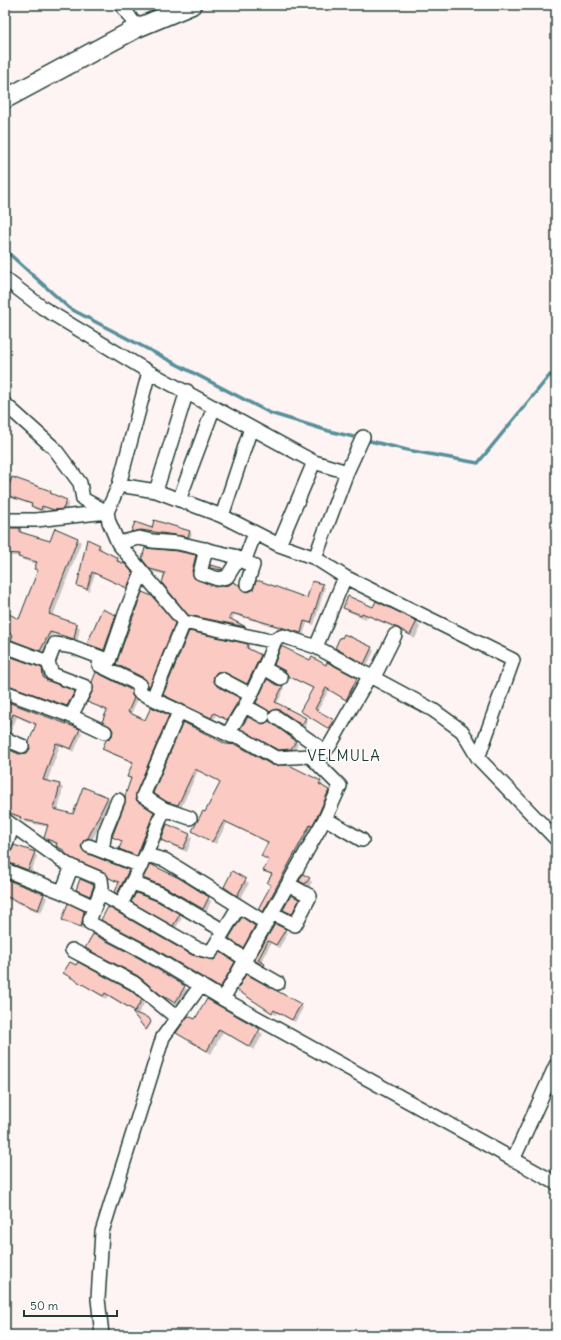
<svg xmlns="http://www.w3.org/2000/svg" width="561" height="1340" font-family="Delius,sans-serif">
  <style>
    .shadow { fill: #0003 }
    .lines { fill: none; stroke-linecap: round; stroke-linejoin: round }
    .stream { stroke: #57909a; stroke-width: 3.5 }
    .building { fill: #facac3; stroke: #1f3d34 }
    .street-casing { stroke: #1f3d34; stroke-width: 16 }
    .secondary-casing { stroke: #1f3d34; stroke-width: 21 }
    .street { stroke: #fff; stroke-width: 13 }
    .secondary { stroke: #fff; stroke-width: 18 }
    .labels { text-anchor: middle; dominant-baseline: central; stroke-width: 3; stroke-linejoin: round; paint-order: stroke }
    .quarter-label { font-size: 15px; letter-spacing: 1px; fill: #1f3d34; stroke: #fff }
  </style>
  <rect width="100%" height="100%" fill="#fef4f3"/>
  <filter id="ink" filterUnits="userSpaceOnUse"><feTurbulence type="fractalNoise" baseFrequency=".025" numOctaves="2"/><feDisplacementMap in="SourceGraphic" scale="8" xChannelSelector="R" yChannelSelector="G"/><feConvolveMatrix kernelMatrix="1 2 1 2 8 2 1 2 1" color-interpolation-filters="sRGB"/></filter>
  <g filter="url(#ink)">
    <!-- shadow -->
    <path class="shadow" d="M5 476 50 492 66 501 69 503 66 511 58 512 45 508 44 512 34 509 32 505 5 496Z
      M135 523 152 530 190 532 192 534 190 539 144 532 134 533 132 531Z
      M20 529 23 534 50 543 56 529 78 539 81 542 53 616 77 625 80 628 77 642 53 634 44 653 8 641 5 642V613L20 620 38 572 36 569 37 564 23 560 19 556H10L6 552Z
      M99 545 102 548 101 550 118 559 135 577 130 590 95 574 89 591 78 585Z
      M196 556 198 559 194 575 196 580 215 588 308 599 322 585 325 587 314 625 307 623 303 635 234 615 232 621 247 629 192 617 165 575 154 572 151 569Z
      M211 567 222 569 223 570 220 571Z
      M155 601 177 627 152 689 148 681 117 664Z
      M345 607 374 608 416 622 420 627 415 639 404 632 367 616 366 619 349 612Z
      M116 616 119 619 107 653 91 647 88 644Z
      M248 645 250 648 249 650 263 658 250 686 228 674H220L216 678 215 683 218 688 242 702 230 722 216 715 214 719 164 694Z
      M336 648H371L374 651 367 666Z
      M5 656 41 669 45 673 46 680 74 692 78 695 71 709 11 687 5 689Z
      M311 661 327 666 328 664 360 682 349 702 329 690 317 712 336 724 332 731 301 711 313 689 292 678 278 667Z
      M277 686 284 689 277 704 305 719 307 721 305 727 283 712 279 711 273 714 259 705Z
      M131 690 134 694 137 701 131 714 146 721 168 716 172 719 138 797 139 803 157 816 140 858 124 852 120 849 123 842 113 837 126 803 132 780 129 776 133 763 107 752 104 749 113 736 114 731 103 722 108 712 89 702Z
      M5 702 79 730 82 733 74 752 60 745 47 782 59 785 63 788 58 811 74 815 107 798 110 801 92 841 87 843 84 851 87 855 129 871 132 874 120 896 116 892 119 883 113 881 107 874 76 861 60 850 57 845 49 841 46 838 48 827 25 822 22 819 5 812V748L19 754 27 753 31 749 37 726 17 717 10 734 5 735Z
      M242 729 295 741 298 744 294 752 282 753Z
      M226 745 272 766 320 781 323 784 322 787 332 794 266 914 263 912 272 887 268 883 272 876 265 870 269 861 262 855 269 843 227 823 216 844 193 831 205 813 222 783 198 771 181 808 157 796Z
      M189 835 192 838 187 852 165 843 162 840Z
      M34 853 37 856 31 873 11 865 8 862Z
      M233 873 249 883 241 898 225 887Z
      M144 878 208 898 211 901 207 911Z
      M5 879 43 894 47 898 41 913 5 898Z
      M309 879 312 882 309 887 300 881Z
      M93 885 96 889 93 899 77 889Z
      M292 896 302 903 295 917 284 909Z
      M135 905 179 915 182 918 176 928Z
      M84 912 87 915 84 929 66 923 63 920Z
      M102 920 192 956 214 962 234 963 238 966 224 991Z
      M275 925 288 933 279 948 271 943 261 963 267 968 255 960Z
      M255 927 258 930 246 950 230 938Z
      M87 948 139 959 188 990 178 1005 165 997 142 979Z
      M64 973 141 1000 144 1004 138 1014 108 996 106 999Z
      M207 1000 263 1034 254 1050 223 1032 211 1054 177 1032 195 1021Z
      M254 1001 300 1005 303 1008 295 1022 277 1013 276 1015Z
      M134 1014 150 1020 151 1024 147 1030Z"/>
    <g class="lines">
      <!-- stream -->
      <path class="stream" d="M5 250 69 308 270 413 329 431 407 450 478 463 550 375 556 377"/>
    </g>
    <!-- building -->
    <path class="building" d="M12 477 51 491 50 493 67 500 63 509 54 510 42 506 41 510 31 506 32 504 6 495Z
      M154 520 190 531 188 537 141 530 131 532 135 522 152 528Z
      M8 528H20V532L50 541 55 528 78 538 49 614 77 624 74 639 50 632 40 651 11 640 13 635 5 631V612L19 619 38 570 34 569 37 562 18 557 19 554 5 553Z
      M87 539 100 545 98 548 118 558 117 561 125 564 133 573 127 588 92 572 87 589 77 586Z
      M145 548 177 551 196 555 192 571 194 578 215 587 229 585 233 582 239 585 244 591 248 592 253 590 256 581H260L307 598 312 581 323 584 311 623 304 621 301 633 232 613 229 618 246 627 188 615 162 583 165 573 150 569 142 559Z
      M210 565 222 568V570L210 568Z
      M142 592 152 596 175 623 149 688 147 682 144 678 116 664Z
      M348 596 373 607 376 601 417 621 410 635 398 628 362 613 361 615 343 608Z
      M102 609 116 615 104 650 87 644Z
      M189 631 248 644 247 648 261 655 247 684 224 672H217L214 676 213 680 217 686 240 698 227 720 214 713 211 718 163 695Z
      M344 634 372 647 364 664 335 648 340 637 342 638Z
      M281 646 310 660 312 657 326 665 327 662 357 678 346 700 326 688 315 709 334 720 329 729 300 711 313 688 288 676 285 671 274 665Z
      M6 655 42 668 43 677 46 680 75 691 67 706 5 684Z
      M96 672 131 690 134 698 128 712 145 720 151 707 169 715 136 793V800L154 812 137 856 119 849 122 841 112 837 125 803V796L131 778 127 777 133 762 102 749 106 740 112 736 113 731 111 727 102 722 107 710 87 702 93 690 92 682Z
      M267 679 277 685 283 686 275 702 306 718 302 725 280 710 276 709 270 712 256 703Z
      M5 701 80 729 71 749 56 743 43 780 60 784 54 809 73 814 83 787 108 797 88 838 84 840 81 847 86 853 129 870 117 894 115 892 119 882 109 878 104 872 71 858 64 852 65 851 56 846 57 843 44 838 48 825 20 819 21 817 5 811V748L19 754 27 753 30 749 29 742 36 724 13 714 7 731H5Z
      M248 717 263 724 269 721 296 741 291 749 278 750 240 729Z
      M183 722 226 744 237 745 272 765H289L321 781 319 784 329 790 319 813 312 826 310 825 263 912 258 909 271 885 267 883 272 874 263 871 269 860 261 856 268 842 224 821 212 842 192 831 203 811 205 812 220 783 219 781 195 769 178 805 167 802 153 793Z
      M167 824 190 834 183 849 161 840Z
      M14 845 35 852 28 870 7 862Z
      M150 864 179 878 209 897 203 909 165 887 143 878Z
      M232 871 246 879 237 896 224 887Z
      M303 874 310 878 305 884 299 881Z
      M5 879 44 894 38 910 5 896Z
      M80 879 94 885 90 896 76 890Z
      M136 893 157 901 180 914 173 926 131 902Z
      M291 895 299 899 292 914 283 910Z
      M68 903 84 911 81 927 62 920Z
      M108 907 192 955 214 960 220 952 235 962 220 988 147 944 101 920Z
      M242 917 255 926 243 948 229 938Z
      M275 924 286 929 276 945 268 941 258 960 265 964 264 966 254 960Z
      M93 934 139 958 185 986 175 1003 161 995 138 976 85 948Z
      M70 962 76 965 78 962 130 990 142 1000 135 1011 105 993 103 996 63 973Z
      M246 974 301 1004 292 1020 274 1010 272 1013 237 990Z
      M207 999 260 1029 250 1047 219 1029 207 1051 176 1033 188 1016 195 1019Z
      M132 1012 149 1018 151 1022 146 1030Z"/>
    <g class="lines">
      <!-- street casing -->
      <g class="street-casing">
        <path id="street" d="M122 5 137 28
          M5 279 43 308 149 372 314 462 347 472 363 437
          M5 404 54 448 80 483 83 499 107 512 109 522 118 543 184 622 271 641 283 636 316 647 433 710 462 731 478 758 556 839
          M119 485 149 372
          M156 491 187 391
          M179 500 214 407
          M222 516 251 428
          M5 520H36L107 512 119 485 156 491 222 516 279 545 315 558 345 577 513 660 478 758
          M118 543 139 538 152 541 178 543 234 556 244 562 255 533
          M279 545 314 462
          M206 549 200 573 218 579 227 577 234 566 236 558
          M315 558 347 472
          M244 562 253 565 247 584
          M5 646 48 662 55 644 73 647 102 658 99 665 140 685 139 692 231 736 240 737 276 758 310 756 316 762
          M316 647 345 577
          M102 658 109 661 125 614 142 572
          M264 668 281 678
          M374 677 395 635
          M221 679 251 695 267 661 275 640
          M5 692 71 716 86 687 52 674 48 662
          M251 695 245 706 263 716
          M153 698 184 622
          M179 712 143 796 164 809 146 855 165 860 266 923
          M71 716 105 732
          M276 717 325 751
          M228 734 241 712
          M5 739 22 746
          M164 809 190 818
          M326 819 362 840
          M5 820 68 865 101 879 102 887 90 919V923L143 951 223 999 556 1183
          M89 846 141 866
          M5 847 13 826
          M102 851 105 832 118 800
          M5 870 62 892 72 866
          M133 883 161 894 224 931
          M62 892 94 907
          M100 893 196 948 211 952 239 906
          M121 904 146 855
          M272 913 295 925 310 896 288 884
          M218 941 245 959
          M72 950 134 983 177 1018
          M243 963 278 983
          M223 999 326 817 340 786 316 762 330 745 370 675
          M513 1160 556 1065
          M102 1335 98 1299 102 1232 163 1037 201 985"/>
      </g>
      <!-- secondary casing -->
      <g class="secondary-casing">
        <path id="secondary" d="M5 99 137 28 192 5"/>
      </g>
      <!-- street -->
      <use href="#street" class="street"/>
      <!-- secondary -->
      <use href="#secondary" class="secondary"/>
    </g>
  </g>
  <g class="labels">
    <!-- quarter labels -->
    <g class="quarter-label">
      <text x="344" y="755">VELMULA</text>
    </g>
  </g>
  <!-- margin -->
  <rect width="561" height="1340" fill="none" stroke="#fff" stroke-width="20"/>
  <rect x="10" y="10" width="541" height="1320" fill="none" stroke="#1f3d34" stroke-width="1.5" filter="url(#ink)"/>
  <!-- scale -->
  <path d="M24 1310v6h93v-6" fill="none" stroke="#1f3d34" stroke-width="2"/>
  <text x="30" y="1310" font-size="12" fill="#1f3d34" stroke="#ffffff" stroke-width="3" paint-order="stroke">50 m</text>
</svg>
